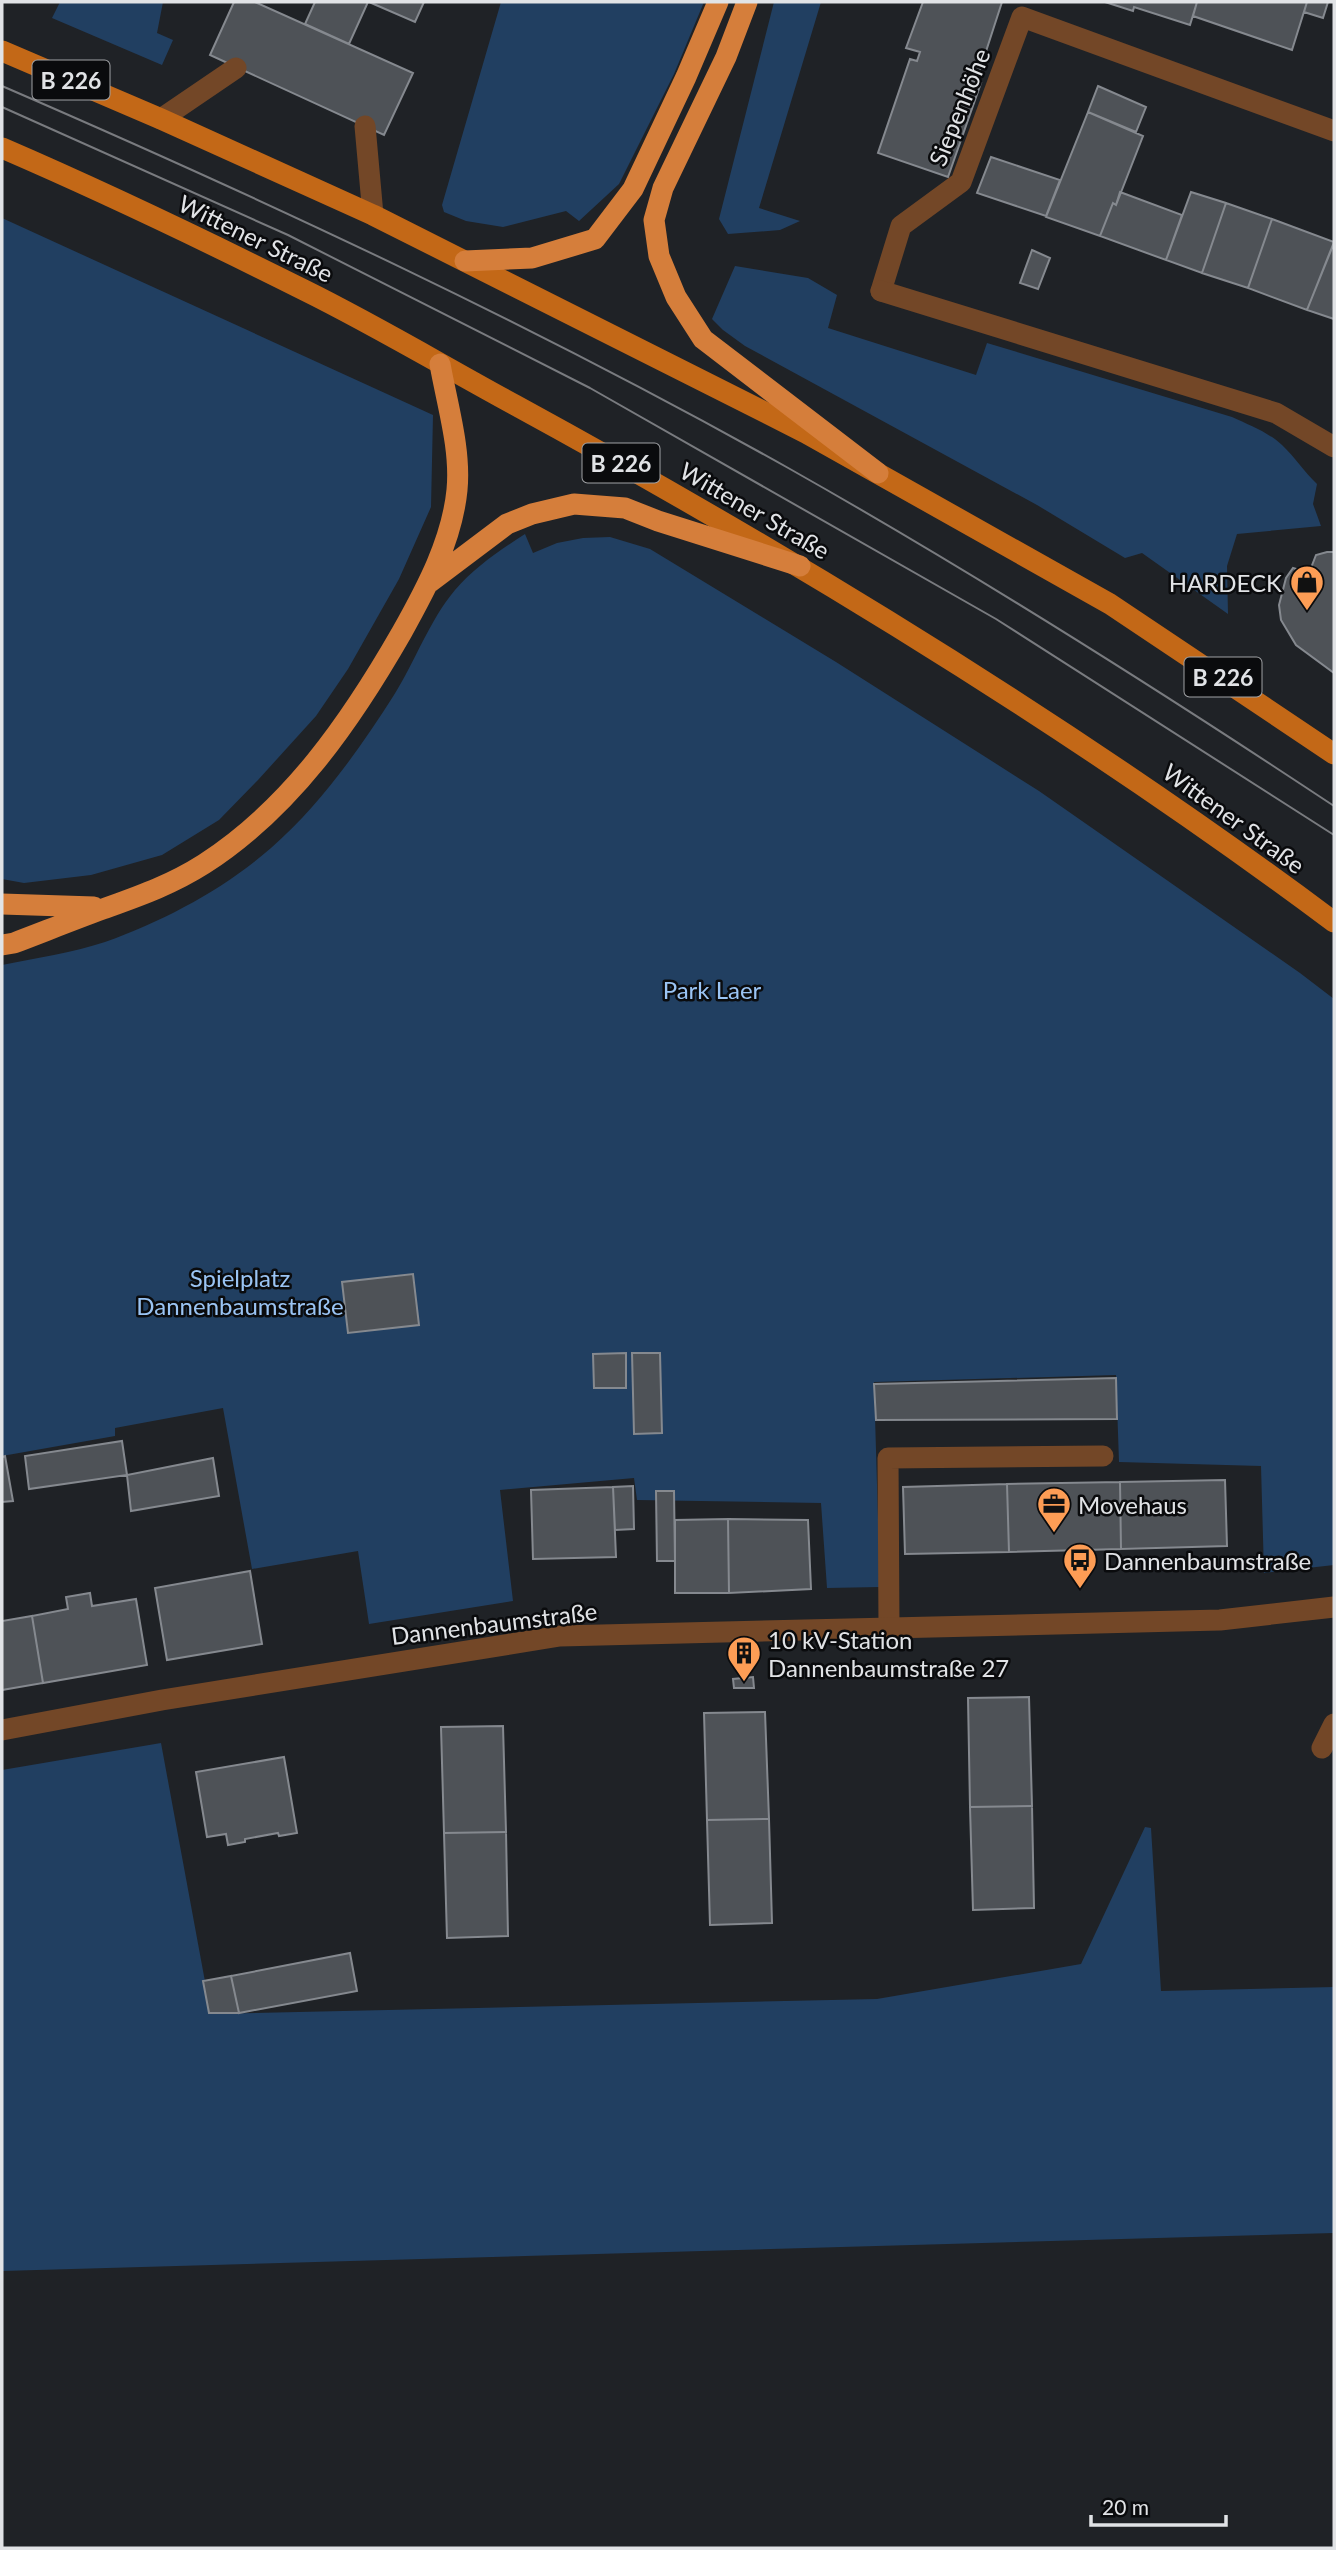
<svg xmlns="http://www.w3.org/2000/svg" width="1336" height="2550" font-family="Lato,sans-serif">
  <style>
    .green { fill: #213f61 }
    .building { fill: #4e5257; stroke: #85898f; stroke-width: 2 }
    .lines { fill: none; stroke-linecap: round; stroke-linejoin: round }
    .lane { stroke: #734727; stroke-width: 21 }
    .street { stroke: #734727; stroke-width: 21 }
    .primary { stroke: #c36817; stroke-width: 21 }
    .highway { stroke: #d57e3b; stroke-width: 21 }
    .tram { stroke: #797b7f; stroke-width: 2 }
    .labels { text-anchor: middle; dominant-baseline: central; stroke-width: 5; stroke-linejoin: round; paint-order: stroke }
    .shield { fill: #0a0b0d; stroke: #a0a2a5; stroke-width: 2 }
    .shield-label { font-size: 23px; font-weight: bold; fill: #e1e3e6 }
    .street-label { font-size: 24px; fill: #e1e3e6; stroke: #0a0b0d }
    .poi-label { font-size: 24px; fill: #e1e3e6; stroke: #0a0b0d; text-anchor: start }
    .park-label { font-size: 24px; fill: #9ac4f4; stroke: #0a0b0d }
  </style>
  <rect width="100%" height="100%" fill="#1f2226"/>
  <!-- green -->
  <path class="green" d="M60 2H163L157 33 173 40 162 65 52 18Z
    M501 2H704L674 74 619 184 579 221 566 211 503 227 466 221 444 212 442 205Z
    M774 2H821L759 208 800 221 780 230 728 234 719 219Z
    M2 218 433 415 431 507 399 579 348 669 316 716 258 780 219 820 162 855 91 875 24 883 2 879Z
    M735 266 808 278 837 295 828 328 976 375 987 343 1232 417C1249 425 1268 432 1282 445 1295 457 1304 472 1317 484L1313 504 1321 526 1237 534 1227 566 1228 614 1142 553 1125 558 1037 505 745 346 723 330 712 319Z
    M525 534 533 553 557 543 583 538 610 537 650 549 836 662 1039 791 1300 973 1334 999V1565L1264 1573 1261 1466 1119 1462 1116 1375 874 1382 880 1587 827 1588 821 1503 637 1500 634 1478 500 1490 513 1601 369 1624 358 1551 252 1569 223 1408 115 1428V1436L2 1456V965C36 958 72 953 105 942 164 921 224 889 271 848 320 805 359 750 394 695 415 662 429 621 455 590 475 567 500 550 525 534Z
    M161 1743 211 2014 877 1999 1081 1964 1145 1827 1151 1828 1161 1991 1334 1987V2233L2 2271V1770Z"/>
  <!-- building -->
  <path class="building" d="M234 2H255L413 73 384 135 210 55Z
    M315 2H368L349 44 305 24Z
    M369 2H424L415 22Z
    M923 2H1002L979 73 967 69 964 78 981 83 948 177 878 153 910 59 917 61 920 52 906 48Z
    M1105 2H1197L1190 25 1134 7 1133 11Z
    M1197 2H1307L1292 50 1193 16Z
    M1307 2H1328L1323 18 1304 12Z
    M1098 86 1146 107 1136 132 1088 112Z
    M1088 112 1143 136 1116 205 1113 203 1100 236 1046 217Z
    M991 157 1060 180 1046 216 977 193Z
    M1120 192 1182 215 1166 260 1100 236 1113 203 1116 205Z
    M1191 192 1226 203 1202 273 1166 260Z
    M1226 203 1272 219 1248 288 1202 273Z
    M1272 219 1334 242 1307 310 1248 288Z
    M1334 243V319L1307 310Z
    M1032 250 1050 258 1038 289 1020 283Z
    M1327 552H1334V673L1296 645 1281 620 1279 605 1286 578 1293 568 1309 573 1316 555Z
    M413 1274 419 1325 348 1333 342 1282Z
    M626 1353V1388H594L593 1354Z
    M632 1353H660L662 1433 634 1434Z
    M1116 1378 1117 1419 876 1420 874 1384Z
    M122 1441 127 1475 29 1489 25 1456Z
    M5 1456 13 1501 2 1502V1457Z
    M213 1458 219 1496 131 1511 127 1475Z
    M1225 1480 1227 1546 1121 1549 1120 1482Z
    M1120 1482 1121 1549 1009 1552 1007 1484Z
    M1007 1484 1009 1552 905 1554 903 1487Z
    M633 1486 634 1529 615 1530 613 1487Z
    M613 1487 616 1557 533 1559 531 1490Z
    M656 1491H674L675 1561H657Z
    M728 1519 808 1520 811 1589 729 1593Z
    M728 1519 729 1593H675V1520Z
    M250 1571 262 1644 167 1660 155 1588Z
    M90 1593 92 1606 136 1599 147 1665 43 1683 32 1616 68 1609 66 1597Z
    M32 1616 43 1683 2 1690V1621Z
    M753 1677 754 1688H734L733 1679Z
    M1029 1697 1032 1806 970 1807 968 1698Z
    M765 1712 769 1819 707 1820 704 1713Z
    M503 1726 506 1832 444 1833 441 1727Z
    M284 1757 297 1833 279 1836 278 1833 245 1839V1842L228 1845 226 1834 207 1837 196 1772Z
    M1032 1806 1034 1908 973 1910 970 1807Z
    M769 1819 772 1923 710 1925 707 1820Z
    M506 1832 508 1936 447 1938 444 1833Z
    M350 1953 357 1991 239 2013 231 1976Z
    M231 1976 239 2013H209L203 1981Z"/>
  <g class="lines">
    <!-- lane -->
    <path class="lane" d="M161 119 236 68
      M365 126 373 215
      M881 291 901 226 961 182 1022 17 1334 131
      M889 1627 888 1458 1103 1456
      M1322 1748 1334 1724"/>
    <!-- street -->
    <path class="street" d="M881 291 1276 413 1334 447
      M2 1730 162 1700 560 1636 1220 1620 1334 1607"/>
    <!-- primary -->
    <path class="primary" d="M2 51 161 119 373 215 806 433 1110 604 1334 754
      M2 148C104 192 204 240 304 290 375 325 445 367 515 405 799 560 1075 729 1334 922"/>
    <!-- highway -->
    <path class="highway" d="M747 2 726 57 663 188 654 220 659 256 676 297 703 339 878 473
      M465 261 532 258 595 239 633 189 686 77 718 2
      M430 582 507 524 532 514 574 504 625 508 658 521 800 566
      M2 904 94 907
      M2 945 14 943C43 932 73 920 103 909 139 896 171 885 204 864 291 808 351 721 402 632 426 589 452 541 457 490 461 449 447 404 440 364"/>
    <!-- tram -->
    <path class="tram" d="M2 86C270 202 535 326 790 469 976 574 1156 688 1334 806
      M2 107 288 235 590 388 996 619 1334 835"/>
  </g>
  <!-- icons -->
  <defs>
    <g id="shop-pin" transform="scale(1.75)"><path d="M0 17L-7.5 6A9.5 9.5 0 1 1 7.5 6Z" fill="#fd9d55" stroke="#0a0b0d"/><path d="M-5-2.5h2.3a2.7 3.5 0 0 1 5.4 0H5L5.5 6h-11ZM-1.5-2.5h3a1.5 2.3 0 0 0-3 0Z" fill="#111"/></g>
    <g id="office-pin" transform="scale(1.75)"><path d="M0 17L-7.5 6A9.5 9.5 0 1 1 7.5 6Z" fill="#fd9d55" stroke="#0a0b0d"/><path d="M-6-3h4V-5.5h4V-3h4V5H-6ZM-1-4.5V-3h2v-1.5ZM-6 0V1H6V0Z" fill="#111"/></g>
    <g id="bus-pin" transform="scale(1.75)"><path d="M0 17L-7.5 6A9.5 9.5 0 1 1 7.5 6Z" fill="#fd9d55" stroke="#0a0b0d"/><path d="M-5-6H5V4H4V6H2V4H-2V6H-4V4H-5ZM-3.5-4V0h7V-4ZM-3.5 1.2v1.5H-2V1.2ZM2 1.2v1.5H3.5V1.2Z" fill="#111"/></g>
    <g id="building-pin" transform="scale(1.75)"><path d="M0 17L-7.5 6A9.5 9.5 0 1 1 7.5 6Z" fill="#fd9d55" stroke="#0a0b0d"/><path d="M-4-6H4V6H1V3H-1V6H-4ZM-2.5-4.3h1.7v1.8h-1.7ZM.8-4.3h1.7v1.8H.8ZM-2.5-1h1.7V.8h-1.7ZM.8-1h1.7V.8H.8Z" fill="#111"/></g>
  </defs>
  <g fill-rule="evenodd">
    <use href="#shop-pin" x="1307" y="582"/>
    <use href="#office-pin" x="1054" y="1504"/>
    <use href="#bus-pin" x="1080" y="1560"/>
    <use href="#building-pin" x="744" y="1653"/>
  </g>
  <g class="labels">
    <!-- shield labels -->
    <g class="shield">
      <rect x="32.5" y="60.5" width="77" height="39" rx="5"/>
      <rect x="582.5" y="443.5" width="77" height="39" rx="5"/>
      <rect x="1184.5" y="657.5" width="77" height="39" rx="5"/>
    </g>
    <g class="shield-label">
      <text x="71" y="80">B 226</text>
      <text x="621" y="463">B 226</text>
      <text x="1223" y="677">B 226</text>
    </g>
    <!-- street labels -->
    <g class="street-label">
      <text transform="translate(959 107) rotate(-68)">Siepenhöhe</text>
      <text transform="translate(256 238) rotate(26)">Wittener Straße</text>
      <text transform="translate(755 510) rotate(30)">Wittener Straße</text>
      <text transform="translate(1234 818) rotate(36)">Wittener Straße</text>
      <text transform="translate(494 1623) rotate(-7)">Dannenbaumstraße</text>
    </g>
    <!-- poi labels -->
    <g class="poi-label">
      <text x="1282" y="582" text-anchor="end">HARDECK</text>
      <text x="1078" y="1504">Movehaus</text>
      <text x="1104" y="1560">Dannenbaumstraße</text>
      <text x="768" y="1639">10 kV-Station<tspan x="768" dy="28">Dannenbaumstraße 27</tspan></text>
    </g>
    <!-- park labels -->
    <g class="park-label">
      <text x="712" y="989">Park Laer</text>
      <text x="240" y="1277">Spielplatz<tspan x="240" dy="28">Dannenbaumstraße</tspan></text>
    </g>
  </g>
  <!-- border -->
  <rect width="1336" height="2550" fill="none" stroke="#e1e3e6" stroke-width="7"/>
  <!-- scale -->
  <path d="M1091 2515v10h135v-10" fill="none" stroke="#e1e3e6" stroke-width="3.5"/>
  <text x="1102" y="2515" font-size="21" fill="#e1e3e6" stroke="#0a0b0d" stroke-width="5" paint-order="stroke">20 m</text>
</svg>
